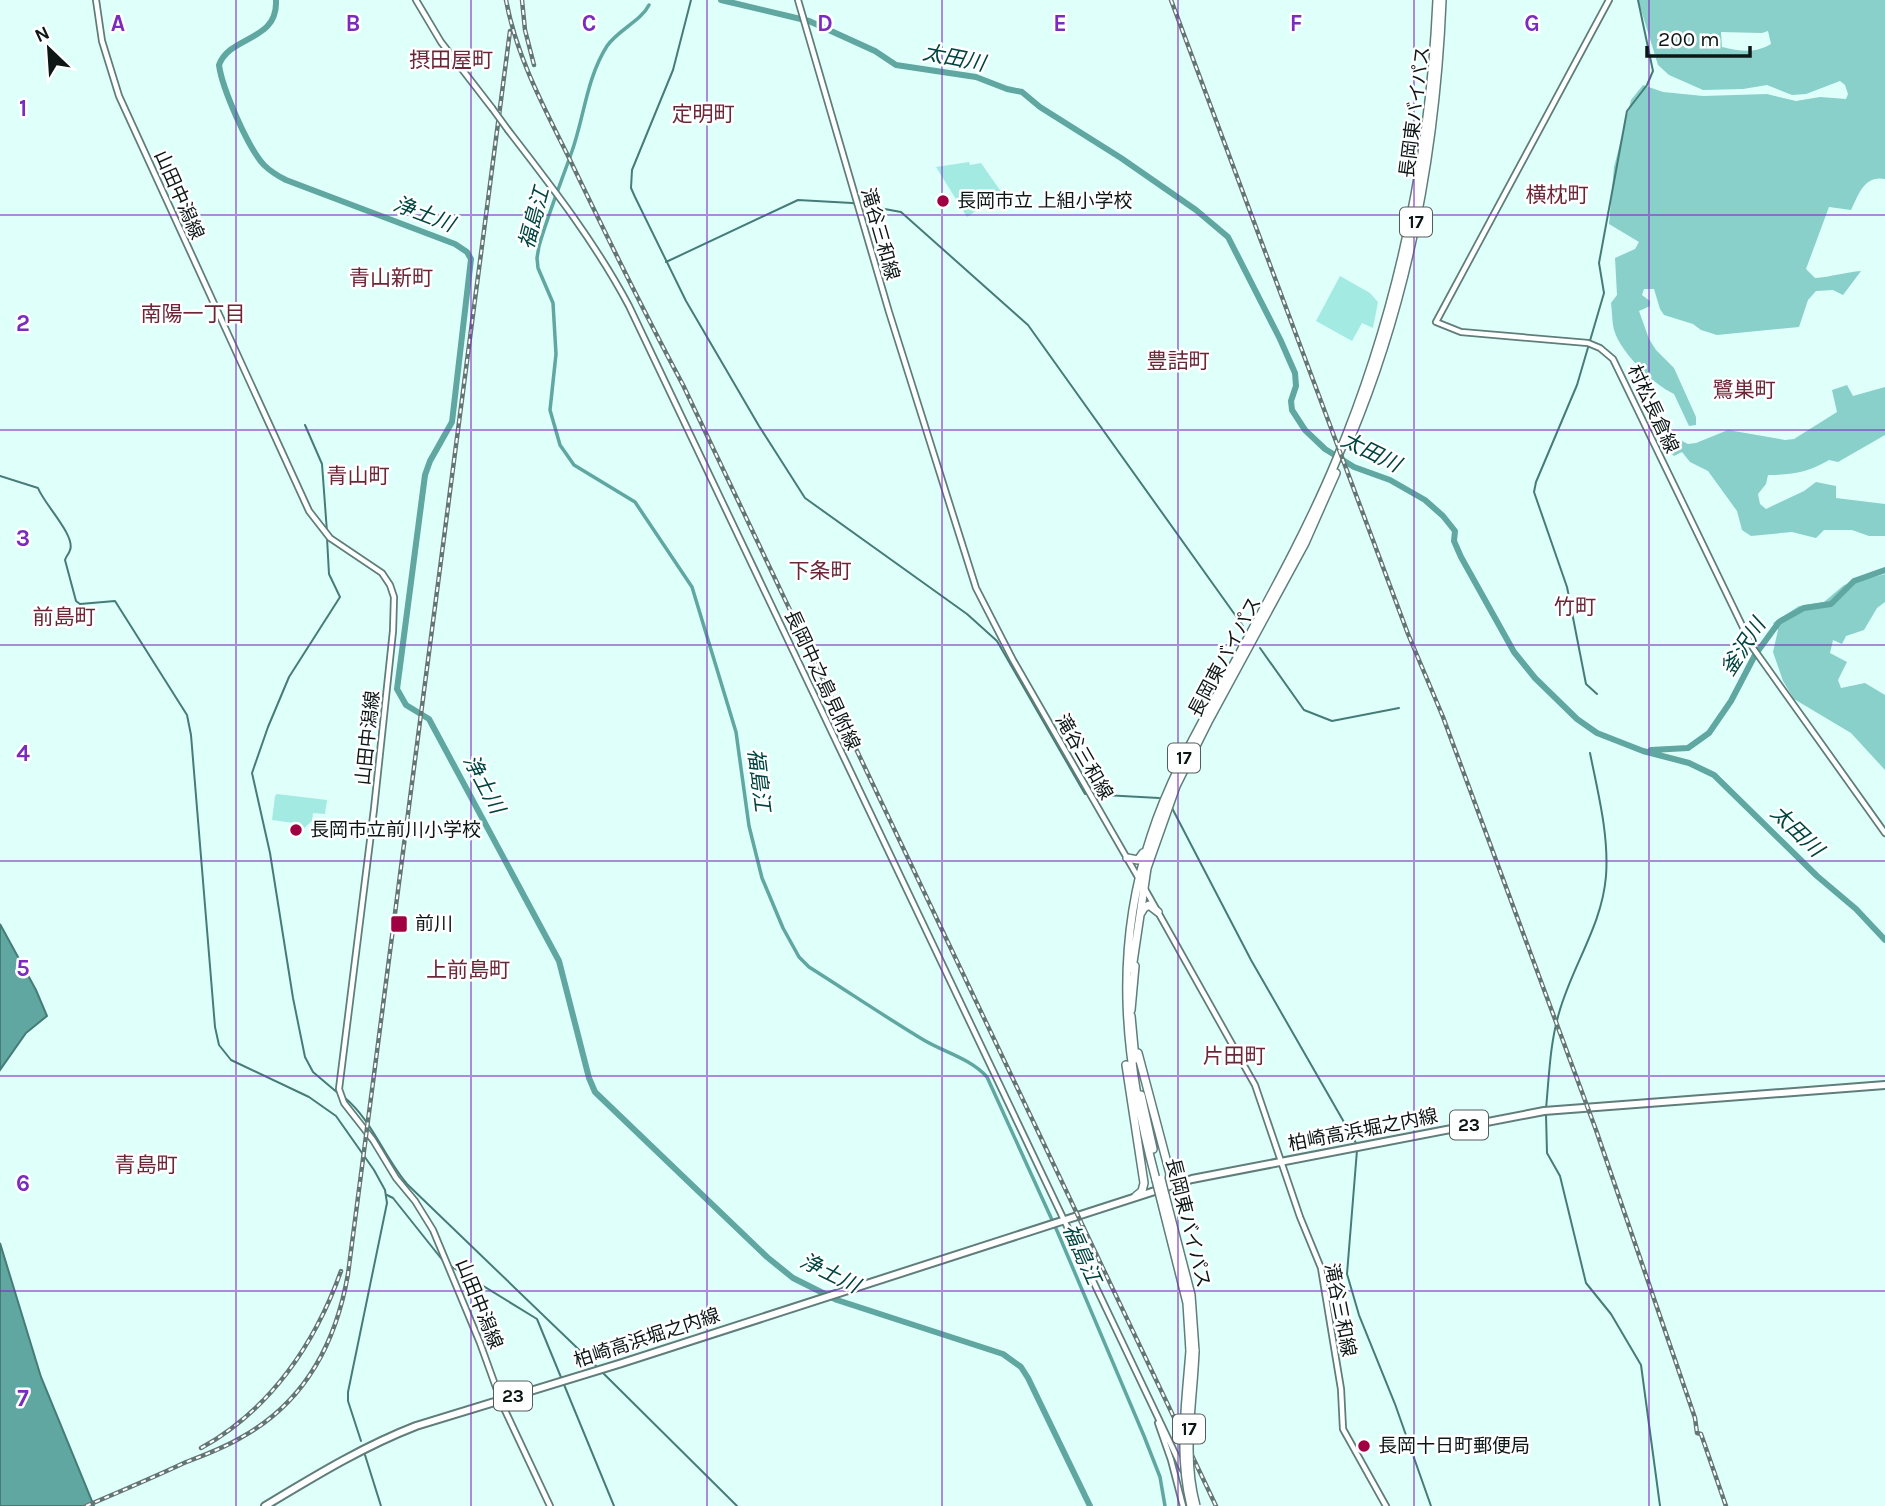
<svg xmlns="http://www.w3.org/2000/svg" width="1885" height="1506" font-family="Karla,'Noto Sans JP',sans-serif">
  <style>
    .green { fill: #a3eae3 }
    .forest { fill: #88d0c9; fill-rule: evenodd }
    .water { fill: #5fa7a0; stroke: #467c77; stroke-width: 2 }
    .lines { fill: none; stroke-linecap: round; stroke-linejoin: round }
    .stream { stroke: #467c77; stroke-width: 2 }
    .canal { stroke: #5fa7a0; stroke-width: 3.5 }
    .river { stroke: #5fa7a0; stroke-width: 6 }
    .secondary-casing { stroke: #607d7a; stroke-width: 8 }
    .primary-casing { stroke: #607d7a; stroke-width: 10 }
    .highway-casing { stroke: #607d7a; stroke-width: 10 }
    .secondary { stroke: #fff; stroke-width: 4.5 }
    .primary { stroke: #fff; stroke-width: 6 }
    .highway { stroke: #fff; stroke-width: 7 }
    .rail-casing { stroke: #637674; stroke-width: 4.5 }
    .rail { stroke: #fff; stroke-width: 2; stroke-dasharray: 5; stroke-linecap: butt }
    .secondary-bridge-casing { stroke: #607d7a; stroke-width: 8; stroke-linecap: butt }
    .highway-bridge-casing { stroke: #607d7a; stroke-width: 10; stroke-linecap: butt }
    .secondary-bridge { stroke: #fff; stroke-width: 4.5 }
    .highway-bridge { stroke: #fff; stroke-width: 7 }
    .grid { fill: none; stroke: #7b2cbf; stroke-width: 2; stroke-opacity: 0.55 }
    .poi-dot { fill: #9f0142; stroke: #fff; stroke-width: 2.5 }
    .labels { text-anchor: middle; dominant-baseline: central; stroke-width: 5; stroke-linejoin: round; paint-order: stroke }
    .shield { fill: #fff; stroke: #555d5c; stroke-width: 2 }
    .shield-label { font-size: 18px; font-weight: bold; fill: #0c1716 }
    .street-label { font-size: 19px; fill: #0c1716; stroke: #fff }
    .poi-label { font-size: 19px; fill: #0c1716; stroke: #fff; text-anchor: start }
    .water-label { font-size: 21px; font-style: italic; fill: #004440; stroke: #fff }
    .neighbourhood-label { font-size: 21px; fill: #6b2637; stroke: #fff }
    .grid-label { font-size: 23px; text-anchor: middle; font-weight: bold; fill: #7b2cbf; stroke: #fff; stroke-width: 5; stroke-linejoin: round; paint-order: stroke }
  </style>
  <rect width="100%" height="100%" fill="#dffffb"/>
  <!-- green -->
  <path class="green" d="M969 162 970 165 981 163 1002 193 967 217 936 167Z
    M1340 276 1370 293 1378 302 1373 328 1362 323 1352 341 1316 321Z
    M277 794 327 800 325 814 313 813 312 821 303 829 294 828V823L272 820 275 796Z"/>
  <!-- forest -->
  <path class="forest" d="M1638 0H1885V179C1864 175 1859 194 1851 210L1829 207 1806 269 1815 278C1831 277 1846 272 1861 271L1843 295 1833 290 1816 291 1808 300 1799 327 1717 335 1701 330 1693 324 1664 315 1660 309 1654 289H1644L1642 295 1650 301V306L1639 311 1649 339 1656 350 1674 368 1696 417V425L1689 426 1674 394C1653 384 1616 349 1613 325 1612 318 1612 311 1611 303L1617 295 1615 258 1635 249 1639 242 1609 224 1614 167 1631 100 1643 85 1663 92 1703 96 1767 94 1796 101 1820 97 1846 99 1848 94 1845 85 1840 81 1806 94 1792 95 1767 85 1743 89 1703 90 1669 75 1658 65ZM1768 31 1771 44C1754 54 1740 51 1722 47L1721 32 1762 33Z
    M1847 385 1853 396 1885 387V435L1838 462 1829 460C1809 472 1792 475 1768 475L1766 484 1758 494 1760 504 1766 509 1804 491 1816 482 1836 486V498L1885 504V536H1869L1852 530H1824L1816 538 1792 532 1751 536 1742 530 1737 511 1708 471 1690 462 1682 452 1674 456 1665 448 1670 440H1680L1688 444 1696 443 1728 430 1785 440 1794 439 1837 412 1832 390Z
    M1885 574V602L1877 608 1864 630 1846 636 1842 644 1833 640 1830 653 1847 662 1838 680 1841 688 1865 683 1885 695V770L1851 733 1794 699 1783 681 1773 652 1778 630 1773 623 1799 606 1824 602 1844 585Z"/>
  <!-- water -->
  <path class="water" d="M0 924 36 990 47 1016 26 1033 0 1070Z
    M0 1243 41 1377 94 1506H0Z"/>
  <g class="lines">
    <!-- stream -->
    <path class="stream" d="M691 0 673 70 632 170 631 188 635 197 686 301 759 426 805 498 967 614 997 641 1085 794 1159 798
      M666 262 798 200 852 203 901 212 1028 325 1243 626
      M305 425 322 464 327 532
      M0 476 38 488C44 504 76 536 70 550 69 554 66 556 65 560L76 601 80 604 115 601 187 715 191 735 215 1027 219 1045 231 1060 309 1097 336 1116 374 1170 385 1190 387 1203 348 1392V1401L361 1441
      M327 538 329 574 340 597 289 677 268 727 252 773 270 853 293 998 305 1057 313 1072 339 1094
      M1260 648 1304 710 1332 721 1399 708
      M1597 694 1586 684 1567 587 1534 492 1536 482 1577 385 1604 293 1599 263 1627 111 1647 85 1653 71 1638 0
      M1172 808 1251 960 1356 1143 1357 1150 1347 1274 1359 1315 1395 1404 1431 1506
      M344 1097C372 1120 384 1157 407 1184L597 1367
      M1546 1109C1549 1077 1550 1043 1559 1013 1572 966 1602 926 1606 876 1609 835 1598 793 1590 753
      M1546 1114 1547 1153 1560 1176 1586 1283 1611 1314 1641 1365 1660 1506
      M387 1195 393 1198 444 1262
      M449 1265 537 1319 614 1506
      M601 1371 737 1506
      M365 1455 381 1506"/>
    <!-- canal -->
    <path class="canal" d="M649 5C641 21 618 30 607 46 586 79 584 119 571 154 560 185 548 215 539 246L537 258 538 268 553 303 556 354 550 410 560 445 574 465 635 502 692 587 736 732 749 826 762 878 783 928 799 957 809 967C847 991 884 1016 922 1039 943 1052 970 1058 987 1077L1058 1233 1144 1436 1160 1477 1165 1506"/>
    <!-- river -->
    <path class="river" d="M276 0C278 42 230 35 219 65 222 88 248 148 264 165 270 171 278 176 286 180L455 244 467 252 471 259 452 422 430 461 425 475 397 689 406 705 429 719 559 961 589 1078 595 1092 767 1257 793 1278 837 1300 1003 1354 1021 1367 1028 1378 1090 1506
      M721 0 809 21 875 51 896 65 976 77 1007 89 1022 92 1040 107 1121 158 1196 210 1228 237 1280 339 1295 373 1296 386 1291 401 1292 410 1305 430 1325 449 1354 467 1390 480 1425 500 1443 516 1455 531 1454 541 1461 557 1514 652 1535 678 1577 719 1597 733 1643 751 1689 763 1714 775 1817 876 1856 909 1885 940
      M1651 750 1688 748 1709 733 1731 701 1755 655 1779 622 1804 608 1831 604 1854 581 1885 570"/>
    <!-- secondary casing -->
    <g class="secondary-casing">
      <path id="secondary" d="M96 0 102 41 119 96 309 511 330 538 382 573 390 585 394 597 393 631 374 809 339 1089 344 1103 373 1140 396 1178 415 1201 433 1230 480 1343 502 1404 550 1506
        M416 0 441 42 492 108
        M798 0 889 312 976 588 1013 660 1139 879
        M1609 0 1436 322 1461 332 1588 343 1600 348 1613 359 1753 648 1885 833
        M508 130C552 187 595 242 629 306L1183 1470
        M1145 889 1255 1085 1300 1217 1321 1268 1341 1389 1343 1429 1386 1506
        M1158 1423 1171 1460 1183 1506"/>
    </g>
    <!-- primary casing -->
    <g class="primary-casing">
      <path id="primary" d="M265 1506C315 1476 362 1447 416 1426L622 1363 1192 1179 1544 1111 1885 1085"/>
    </g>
    <!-- highway casing -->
    <g class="highway-casing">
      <path id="highway" d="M1350 439C1408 300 1436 150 1442 0
        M1127 858 1138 860 1143 853
        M1141 913 1144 908 1149 905 1158 912
        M1132 969 1147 868 1176 786 1209 720 1305 543 1336 473
        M1131 1010 1135 966
        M1131 1016 1135 1059
        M1138 1053 1170 1174 1169 1181 1165 1187
        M1126 1065 1144 1183 1142 1191 1136 1196
        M1141 1095 1153 1149
        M1170 1175 1182 1182
        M1156 1180C1125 1064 1112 953 1151 836 1168 783 1196 733 1223 684 1262 611 1304 538 1336 461 1397 315 1430 158 1437 0
        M1165 1195 1191 1295 1195 1351
        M1160 1196 1187 1303 1190 1351"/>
    </g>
    <!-- secondary -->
    <use href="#secondary" class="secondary"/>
    <!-- primary -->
    <use href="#primary" class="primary"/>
    <!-- highway -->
    <use href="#highway" class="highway"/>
    <!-- rail casing -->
    <g class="rail-casing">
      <path id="rail" d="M506 0C517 59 546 111 572 164 608 239 644 312 683 385L1216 1506
        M522 0 525 30 534 65
        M1171 0 1408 634 1443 717 1596 1130 1695 1418 1697 1433 1701 1434 1726 1506
        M201 1448C270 1410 315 1344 341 1271
        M86 1506C119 1492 152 1478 184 1463 204 1455 224 1448 242 1437 305 1402 336 1343 348 1274L510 31"/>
    </g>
    <!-- rail -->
    <use href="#rail" class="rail"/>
    <!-- secondary-bridge casing -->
    <g class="secondary-bridge-casing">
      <path id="secondary-bridge" d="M492 108 508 130"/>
    </g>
    <!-- highway-bridge casing -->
    <g class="highway-bridge-casing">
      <path id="highway-bridge" d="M1161 1179 1165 1195
        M1156 1180 1160 1196
        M1190 1351C1186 1403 1178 1454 1191 1506
        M1195 1351C1193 1403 1182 1455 1196 1506"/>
    </g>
    <!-- secondary-bridge -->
    <use href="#secondary-bridge" class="secondary-bridge"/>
    <!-- highway-bridge -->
    <use href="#highway-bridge" class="highway-bridge"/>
  </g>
  <!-- grid -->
  <path class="grid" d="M236 0V1506M471 0V1506M707 0V1506M942 0V1506M1178 0V1506M1414 0V1506M1649 0V1506M0 215H1885M0 430H1885M0 645H1885M0 861H1885M0 1076H1885M0 1291H1885"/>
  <!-- markers -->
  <g class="poi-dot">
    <circle cx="943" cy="201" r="7"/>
    <circle cx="296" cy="830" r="7"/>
    <rect x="390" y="915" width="18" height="18" rx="3.5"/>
    <circle cx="1364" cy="1446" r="7"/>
  </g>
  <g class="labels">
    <!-- shield labels -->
    <g class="shield">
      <rect x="1400" y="207.5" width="32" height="29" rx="5"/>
      <rect x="1168" y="743.5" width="32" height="29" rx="5"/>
      <rect x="1450" y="1110.5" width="38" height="29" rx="5"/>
      <rect x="494" y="1381.5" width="38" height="29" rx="5"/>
      <rect x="1173" y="1414.5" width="32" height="29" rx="5"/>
    </g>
    <g class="shield-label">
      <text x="1416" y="222">17</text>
      <text x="1184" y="758">17</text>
      <text x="1469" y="1125">23</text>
      <text x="513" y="1396">23</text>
      <text x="1189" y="1429">17</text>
    </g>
    <!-- street labels -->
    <g class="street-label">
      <text transform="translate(1415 112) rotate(-83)">長岡東バイパス</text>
      <text transform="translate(179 195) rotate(66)">山田中潟線</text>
      <text transform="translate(880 234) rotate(74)">滝谷三和線</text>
      <text transform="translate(1653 409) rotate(65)">村松長倉線</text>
      <text transform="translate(1225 657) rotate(-62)">長岡東バイパス</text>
      <text transform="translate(822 680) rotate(65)">長岡中之島見附線</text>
      <text transform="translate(368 738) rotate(-84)">山田中潟線</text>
      <text transform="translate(1084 757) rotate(60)">滝谷三和線</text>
      <text transform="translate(1363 1130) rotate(-11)">柏崎高浜堀之内線</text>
      <text transform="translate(1188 1223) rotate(76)">長岡東バイパス</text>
      <text transform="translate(479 1304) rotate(68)">山田中潟線</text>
      <text transform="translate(1340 1310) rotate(79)">滝谷三和線</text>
      <text transform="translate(647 1338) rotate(-18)">柏崎高浜堀之内線</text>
    </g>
    <!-- poi labels -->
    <g class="poi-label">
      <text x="957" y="201">長岡市立 上組小学校</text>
      <text x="310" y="830">長岡市立前川小学校</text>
      <text x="415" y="924">前川</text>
      <text x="1378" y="1446">長岡十日町郵便局</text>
    </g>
    <!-- water labels -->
    <g class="water-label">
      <text transform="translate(954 58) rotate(11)">太田川</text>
      <text transform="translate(424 214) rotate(21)">浄土川</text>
      <text transform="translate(534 218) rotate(-75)">福島江</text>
      <text transform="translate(1371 452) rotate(26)">太田川</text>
      <text transform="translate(1743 647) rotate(-57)">釜沢川</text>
      <text transform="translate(759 780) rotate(83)">福島江</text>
      <text transform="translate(484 784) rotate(62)">浄土川</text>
      <text transform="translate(1797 831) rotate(44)">太田川</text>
      <text transform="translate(1082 1254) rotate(66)">福島江</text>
      <text transform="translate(830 1273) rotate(26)">浄土川</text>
    </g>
    <!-- neighbourhood labels -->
    <g class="neighbourhood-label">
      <text x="451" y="60">摂田屋町</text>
      <text x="703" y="114">定明町</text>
      <text x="1557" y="195">横枕町</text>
      <text x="391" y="278">青山新町</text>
      <text x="193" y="314">南陽一丁目</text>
      <text x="1178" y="361">豊詰町</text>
      <text x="1744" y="390">鷺巣町</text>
      <text x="358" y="476">青山町</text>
      <text x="820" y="571">下条町</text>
      <text x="1575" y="607">竹町</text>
      <text x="64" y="617">前島町</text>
      <text x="468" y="970">上前島町</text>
      <text x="1234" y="1056">片田町</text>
      <text x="146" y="1165">青島町</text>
    </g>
  </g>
  <g class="grid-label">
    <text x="118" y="31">A</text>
    <text x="353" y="31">B</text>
    <text x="589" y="31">C</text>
    <text x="825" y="31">D</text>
    <text x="1060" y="31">E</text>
    <text x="1296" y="31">F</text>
    <text x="1532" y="31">G</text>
    <text x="23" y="116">1</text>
    <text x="23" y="331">2</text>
    <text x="23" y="546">3</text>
    <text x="23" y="761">4</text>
    <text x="23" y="976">5</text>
    <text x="23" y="1191">6</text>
    <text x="23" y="1406">7</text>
  </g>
  <!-- north arrow -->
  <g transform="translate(49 49) rotate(335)" stroke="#ffffff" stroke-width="5" paint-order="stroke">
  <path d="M0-5L12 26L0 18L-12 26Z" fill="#0c1716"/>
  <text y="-10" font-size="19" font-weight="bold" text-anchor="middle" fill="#0c1716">N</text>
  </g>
  <!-- scale -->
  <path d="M1647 46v10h103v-10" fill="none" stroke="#0c1716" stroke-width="3.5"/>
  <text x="1658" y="46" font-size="21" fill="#0c1716" stroke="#ffffff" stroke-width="5" paint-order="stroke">200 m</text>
</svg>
